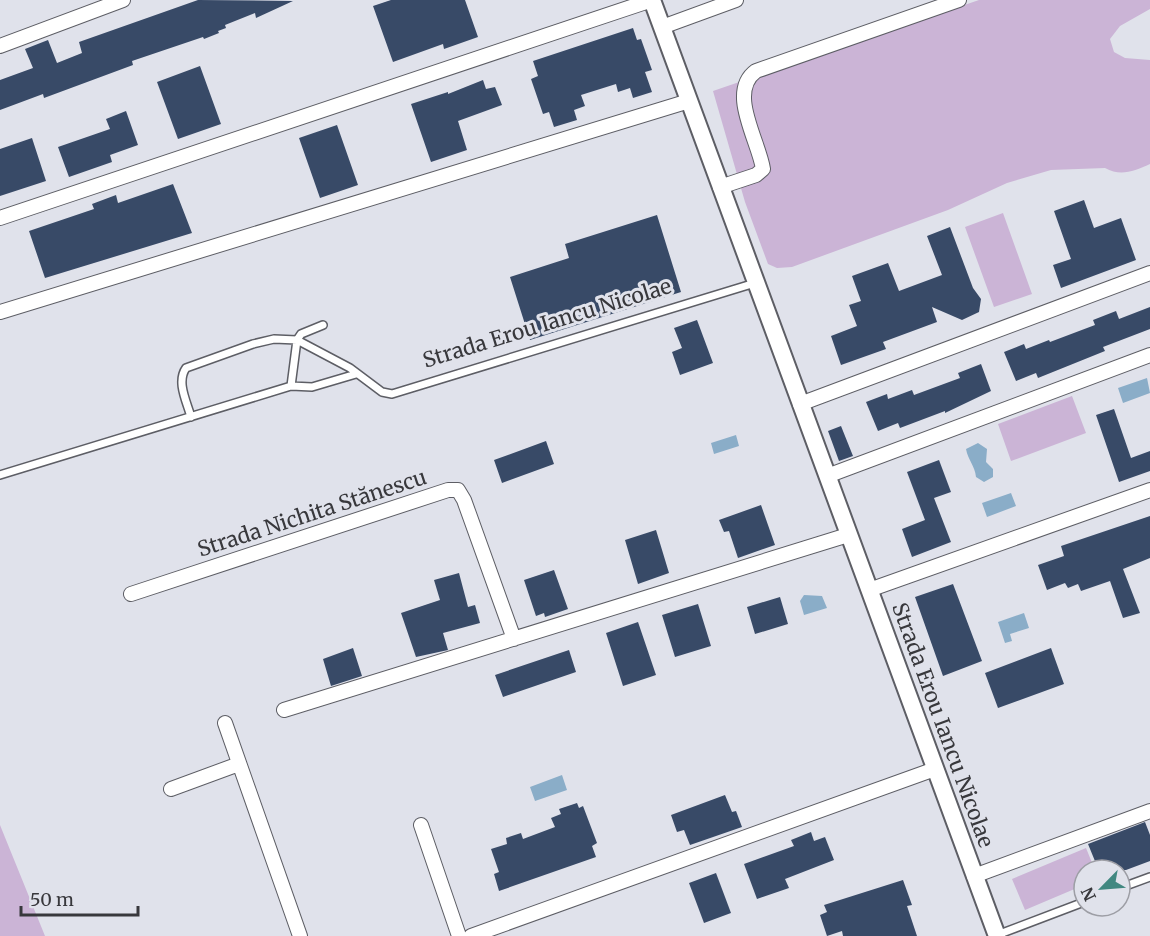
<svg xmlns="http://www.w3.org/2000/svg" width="1150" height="936" font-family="Merriweather,serif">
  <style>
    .green { fill: #cbb4d6 }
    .water { fill: #8aadc8 }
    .building { fill: #384a67 }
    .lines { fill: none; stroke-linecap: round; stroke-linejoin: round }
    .service-casing { stroke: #5d5e65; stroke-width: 10 }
    .minor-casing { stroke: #5d5e65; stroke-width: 16 }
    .tertiary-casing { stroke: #5d5e65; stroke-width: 20 }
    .service { stroke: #fff; stroke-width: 7 }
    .minor { stroke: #fff; stroke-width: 14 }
    .tertiary { stroke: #fff; stroke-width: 16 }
    .labels { text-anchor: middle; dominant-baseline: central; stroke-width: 6; stroke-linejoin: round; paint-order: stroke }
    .street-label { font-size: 21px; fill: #38383c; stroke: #e0e2eb }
  </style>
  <rect width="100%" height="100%" fill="#e0e2eb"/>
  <!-- green -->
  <path class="green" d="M979 0H1150V9L1120 26 1110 39 1114 52 1125 58 1150 60V164C1134 171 1121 177 1105 168L1051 170 1007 183 948 210 792 267 777 268 768 264 745 202 713 91Z
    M1003 213 1032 294 994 307 965 227Z
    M1072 396 1086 433 1011 461 998 424Z
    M0 825 2 830 45 936H0Z
    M1086 848 1095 870H1084V885L1025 910 1012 879Z"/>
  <!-- water -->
  <path class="water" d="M1147 378 1150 393 1123 403 1118 388Z
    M736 435 739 446 714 454 711 443Z
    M978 443 987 449 986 462 993 469V477L984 482 976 477C975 466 968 460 966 449Z
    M1011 493 1016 506 987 517 982 503Z
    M804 595 822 596 827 608 804 615 800 601Z
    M1024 613 1029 628 1010 634 1012 641 1005 643 998 622Z
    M562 775 567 790 535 801 530 787Z"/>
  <!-- building -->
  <path class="building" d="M198 0 293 1 256 18 255 13 225 25 226 28 218 31 219 33 204 39 203 37 132 61 133 65 44 98 43 94 0 110V80L33 68 25 49 48 40 57 63 82 53 79 42Z
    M391 0H465L478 37 444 49 443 44 393 62 373 6Z
    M633 28 637 40 641 39 652 70 645 72 652 92 633 98 630 88 618 92 616 84 581 95 585 106 574 110 577 120 554 127 549 112 543 114 531 79 538 76 533 61Z
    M200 66 221 124 178 139 157 82Z
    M483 80 486 89 495 87 502 105 458 121 467 150 431 162 411 104 448 92V94Z
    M126 111 138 145 110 155 112 162 69 177 58 147 110 129 106 119Z
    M337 125 358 185 320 198 299 138Z
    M32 138 46 181 0 196V149Z
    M173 184 192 233 45 278 29 231 94 209 92 204 116 195 118 203Z
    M1084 200 1094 228 1121 218 1136 260 1061 288 1053 265 1071 259 1054 211Z
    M657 215 681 292 530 340 510 277 569 258 565 244Z
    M950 227 973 288 981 299 979 312 962 320 932 307 937 322 883 342 886 349 841 365 831 336 857 326 849 305 861 301 852 276 888 263 899 291 942 275 927 236Z
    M1150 307V329L1103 347 1105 351 1038 378 1036 373 1016 381 1004 352 1024 344 1026 349 1049 340 1050 342 1095 325 1093 320 1116 311 1119 319Z
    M697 320 713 363 680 375 672 352 682 348 674 328Z
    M981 364 991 391 945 413V411L900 428 898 423 878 431 866 402 887 394 888 399 912 390 914 395 960 378 958 373Z
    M1114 409 1131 458 1150 451V471L1119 482 1096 415Z
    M841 426 853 456 839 461 828 431Z
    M546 441 554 464 502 483 494 460Z
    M939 460 951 492 934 498 951 542 912 557 902 529 925 520 907 472Z
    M761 505 775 545 738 558 729 531 724 532 719 520Z
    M1150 516V558L1123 569 1140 613 1123 618 1110 581 1081 591 1078 584 1068 588 1065 583 1047 590 1038 565 1064 556 1061 546Z
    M656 530 669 573 638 584 625 540Z
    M554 570 568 609 545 617 544 613 536 616 524 580Z
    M459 573 468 607 475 605 480 623 443 633 448 650 416 657 401 613 440 600 434 580Z
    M953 584 982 661 943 676 915 597Z
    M780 597 788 624 755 634 747 607Z
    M698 604 711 646 675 657 662 615Z
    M638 622 656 675 623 686 606 633Z
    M353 648 362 676 331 686 323 659Z
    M1051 648 1064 684 998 708 985 673Z
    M569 650 576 672 503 697 495 675Z
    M725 795 732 812 736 811 742 827 690 845 684 830 677 832 671 815Z
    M577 803 579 808 583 806 597 843 592 846 596 857 499 891 494 874 499 872 491 849 507 844 506 838 521 833 523 839 555 827 551 818 561 814 559 809Z
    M1145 822 1150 835V861L1126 870H1105L1103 864 1097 866 1088 844Z
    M811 832 814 841 825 837 834 860 785 879 789 888 757 899 744 864 794 846 791 840Z
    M716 873 731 913 704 923 689 883Z
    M903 880 912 905 907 906 917 936H843L842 931 827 936 820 915 827 912 824 905Z"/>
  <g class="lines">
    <!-- service casing -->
    <g class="service-casing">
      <path id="service" d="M291 386 297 340 301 334 323 325
        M191 417C187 402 176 382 186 368L253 344 274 339 297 340 350 368 382 392 392 394 755 283
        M0 475 291 386 312 387 356 374
        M1120 888 1150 877
        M997 935 1084 902"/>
    </g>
    <!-- minor casing -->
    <g class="minor-casing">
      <path id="minor" d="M662 27 736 0
        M0 46 123 0
        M720 187 756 175 763 169C759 141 727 92 756 71L959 0
        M0 218 652 0
        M0 312 689 101
        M800 404 1150 273
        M827 476 1150 355
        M869 590 1150 490
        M131 594 448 490H458L464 500 514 639
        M284 710 848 535
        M225 723 300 936
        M171 789 239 764
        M421 825 459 936
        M974 876 1150 811
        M471 936 935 769"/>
    </g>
    <!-- tertiary casing -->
    <g class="tertiary-casing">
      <path id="tertiary" d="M652 0 997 936"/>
    </g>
    <!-- service -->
    <use href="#service" class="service"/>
    <!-- minor -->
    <use href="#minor" class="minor"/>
    <!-- tertiary -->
    <use href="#tertiary" class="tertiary"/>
  </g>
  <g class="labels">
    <!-- street labels -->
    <g class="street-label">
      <text transform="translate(547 323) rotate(-17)">Strada Erou Iancu Nicolae</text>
      <text transform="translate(312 513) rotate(-18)">Strada Nichita Stănescu</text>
      <text transform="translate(943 725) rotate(70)">Strada Erou Iancu Nicolae</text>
    </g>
  </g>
  <!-- north arrow -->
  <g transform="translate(1102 888) rotate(245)"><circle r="28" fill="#e0e2eb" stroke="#9d9ea5" stroke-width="1.5"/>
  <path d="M0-4.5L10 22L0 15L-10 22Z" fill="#418881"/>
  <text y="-9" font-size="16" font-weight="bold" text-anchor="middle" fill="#38383c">N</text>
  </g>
  <!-- scale -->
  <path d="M21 906v9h117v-9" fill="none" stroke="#38383c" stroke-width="3"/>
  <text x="30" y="906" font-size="18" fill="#38383c" stroke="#e0e2eb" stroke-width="4.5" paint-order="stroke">50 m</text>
</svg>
